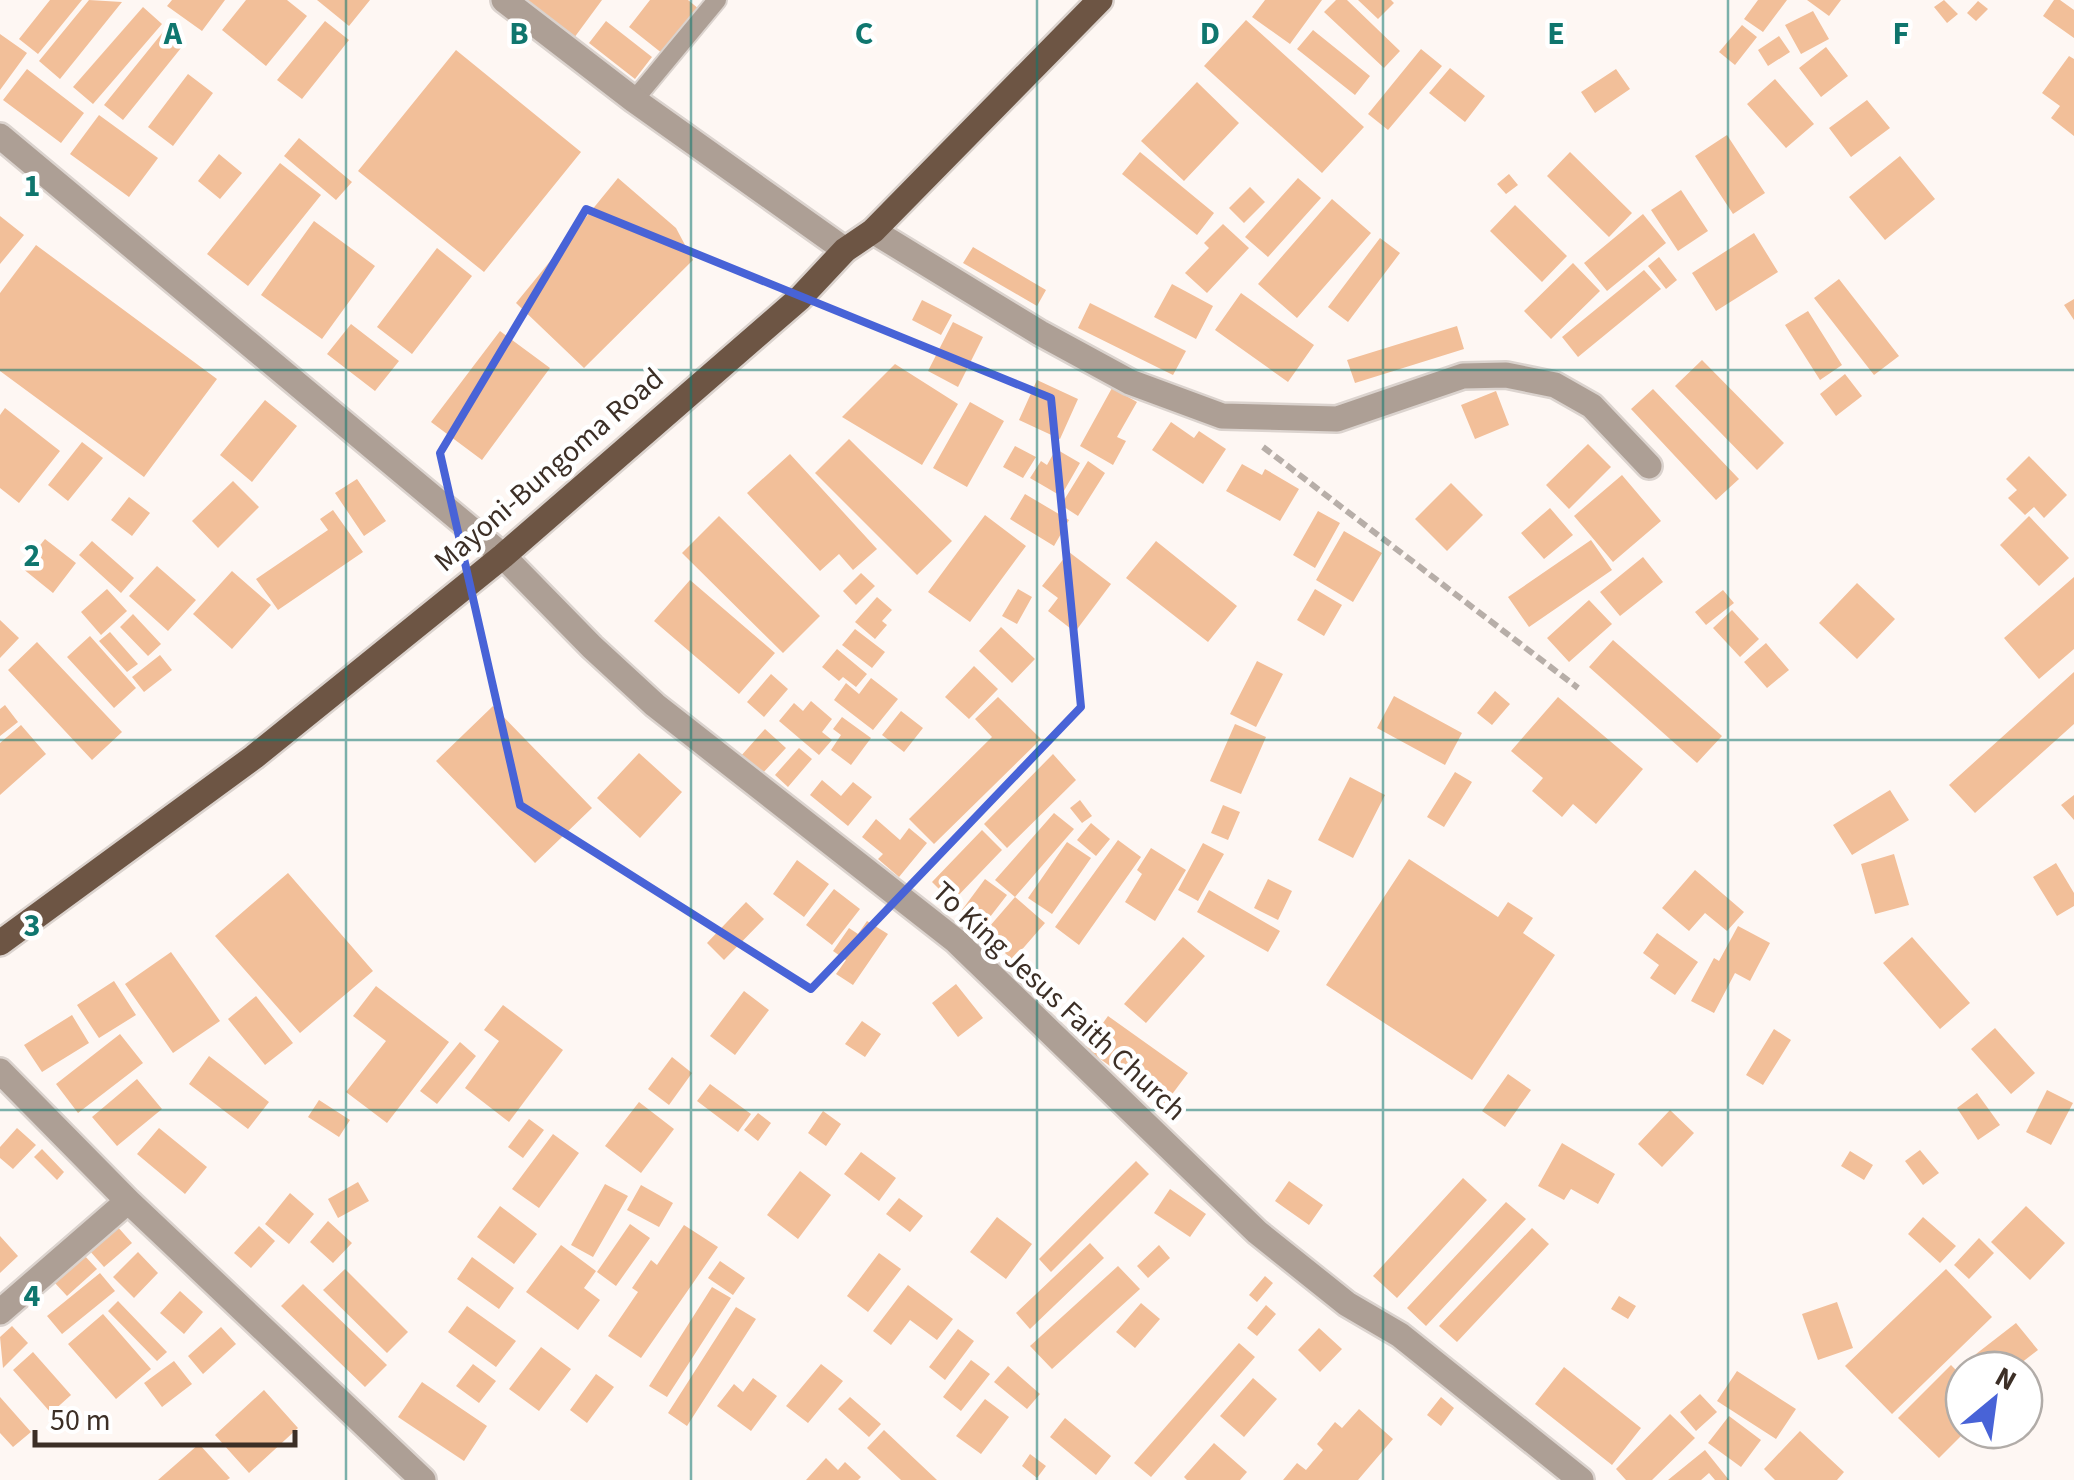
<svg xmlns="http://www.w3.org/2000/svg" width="2074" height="1480" font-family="'Source Sans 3',sans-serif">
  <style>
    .building { fill: #f2bf99 }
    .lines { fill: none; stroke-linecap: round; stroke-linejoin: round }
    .service-casing { stroke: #dbd3ce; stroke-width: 22 }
    .minor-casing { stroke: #dbd3ce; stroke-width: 30 }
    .primary-casing { stroke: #dbd3ce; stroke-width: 30 }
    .path { stroke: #b7aea8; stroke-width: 6; stroke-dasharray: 10 5; stroke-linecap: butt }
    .service { stroke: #ad9f95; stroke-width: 18 }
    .minor { stroke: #ad9f95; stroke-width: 25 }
    .primary { stroke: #6d5544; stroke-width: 25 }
    .marked { fill: none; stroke: #4863d7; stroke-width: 8; stroke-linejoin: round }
    .grid { fill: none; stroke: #0f766e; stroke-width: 2.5; stroke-opacity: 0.55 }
    .labels { text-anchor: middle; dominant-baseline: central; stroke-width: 9; stroke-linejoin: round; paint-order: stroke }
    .street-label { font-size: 30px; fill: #3c2f26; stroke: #fff }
    .grid-label { font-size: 32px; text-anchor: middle; font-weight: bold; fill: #0f766e; stroke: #fff; stroke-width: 9; stroke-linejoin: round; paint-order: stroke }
  </style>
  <rect width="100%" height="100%" fill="#fef7f3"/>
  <!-- building -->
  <path class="building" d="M50 0H82L38 54 19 39Z
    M89 0 122 2 60 79 39 61Z
    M172 0H225L202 31 167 6Z
    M246 0H287L307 16 266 66 222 30Z
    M317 0H370L349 26Z
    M523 0H602L574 38Z
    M650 0H688L699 9 663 54 629 27Z
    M1265 0H1322L1290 44 1252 17Z
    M1336 0H1347L1400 51 1384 68 1324 12Z
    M1358 0H1391L1394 3 1378 19Z
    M1758 0H1787L1763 32 1744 19Z
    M1807 0H1841L1829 16Z
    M1944 0 1958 14 1947 23 1934 7Z
    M2054 0H2060L2074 10V38L2043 16Z
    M1978 1 1988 9 1976 21 1967 13Z
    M143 7 162 24 93 104 73 87Z
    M1813 11 1829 39 1801 54 1785 25Z
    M1246 20 1364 127 1322 173 1204 66Z
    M325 21 349 40 302 99 277 80Z
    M606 21 652 57 635 79 589 43Z
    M1742 25 1757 37 1735 65 1719 52Z
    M1313 30 1370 76 1355 95 1297 49Z
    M163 32 181 48 123 120 104 105Z
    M0 34 27 53 0 90Z
    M1779 36 1790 52 1768 66 1758 50Z
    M1826 47 1848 76 1821 97 1799 68Z
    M1421 49 1442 66 1388 130 1368 114Z
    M456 50 581 152 484 272 358 171Z
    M2069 56 2074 59V136L2051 118 2060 106 2042 93Z
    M1450 68 1485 96 1465 122 1429 93Z
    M27 69 84 113 61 143 3 100Z
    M1616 69 1630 89 1595 113 1581 92Z
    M188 74 213 93 173 146 148 127Z
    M1775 79 1814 124 1786 148 1747 104Z
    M1197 82 1239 123 1184 181 1141 141Z
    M1867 100 1890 128 1851 157 1829 128Z
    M99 115 158 158 129 197 70 154Z
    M1727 135 1765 193 1733 214 1695 156Z
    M299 138 352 182 336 200 284 156Z
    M1140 152 1214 213 1197 235 1122 174Z
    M1570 152 1632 213 1609 237 1547 176Z
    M219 154 242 173 220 199 198 181Z
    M1900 156 1935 199 1885 240 1849 197Z
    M280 163 321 195 248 286 207 254Z
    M1509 174 1518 185 1506 194 1497 184Z
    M618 178 676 228 693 260 584 368 516 303Z
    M1298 178 1321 198 1268 257 1245 237Z
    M1250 187 1265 202 1244 223 1229 208Z
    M1681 190 1708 231 1678 251 1651 210Z
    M1332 199 1371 233 1297 318 1258 284Z
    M1515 205 1567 256 1542 282 1490 231Z
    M1643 214 1666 243 1607 291 1584 263Z
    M0 216 24 235 0 264Z
    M314 221 375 266 322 339 261 295Z
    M1223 224 1249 248 1207 293 1185 273 1209 248 1204 243Z
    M1754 233 1778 272 1716 311 1692 273Z
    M1380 238 1400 253 1348 322 1328 307Z
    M36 245 217 379 144 477 0 371V293Z
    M973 247 1046 290 1037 306 963 263Z
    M437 248 472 276 412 354 377 327Z
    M1659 257 1677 280 1666 289 1648 266Z
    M1573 263 1600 291 1551 339 1524 311Z
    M1644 270 1661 289 1578 357 1562 337Z
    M1839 279 1899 356 1874 375 1814 298Z
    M1172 284 1213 306 1196 339 1154 317Z
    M1241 293 1314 345 1288 382 1215 330Z
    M2074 299V320L2064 305Z
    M922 300 952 315 941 335 912 320Z
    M1090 303 1186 351 1173 375 1078 328Z
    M1808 311 1842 365 1820 380 1785 325Z
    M953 322 983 337 958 387 928 371Z
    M351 324 399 361 375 391 327 354Z
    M1457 326 1464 349 1355 383 1347 360Z
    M500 331 550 368 482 460 431 422Z
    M1702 360 1784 443 1757 470 1675 386Z
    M895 364 958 404 922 465 842 417Z
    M1845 374 1862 396 1836 416 1820 394Z
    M1037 380 1078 399 1060 439 1019 420Z
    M1112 388 1137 402 1117 437 1126 441 1113 465 1080 446Z
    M1653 389 1739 479 1716 500 1631 409Z
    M1496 391 1509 425 1475 439 1461 405Z
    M265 400 297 426 252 482 220 455Z
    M970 402 1004 421 967 487 933 468Z
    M5 408 60 451 19 503 0 488V415Z
    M1171 422 1194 438 1199 431 1226 449 1203 484 1152 450Z
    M849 439 952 541 917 575 815 473Z
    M82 442 103 458 68 501 48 485Z
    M1588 444 1611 467 1569 509 1546 485Z
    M1015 446 1036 457 1023 478 1003 467Z
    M1056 449 1080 463 1061 496 1030 478 1041 461 1047 465Z
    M790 454 877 549 853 570 839 554 820 571 747 493Z
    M2029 456 2067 495 2044 518 2034 507 2025 515 2008 498 2017 490 2006 479Z
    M1088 461 1105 473 1078 516 1061 505Z
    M1242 464 1262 475 1265 469 1299 489 1280 521 1226 491Z
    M1622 475 1661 521 1613 562 1574 516Z
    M357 479 386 521 364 536 335 493Z
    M233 481 259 507 218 548 192 521Z
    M1451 483 1483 515 1447 551 1415 519Z
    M1025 494 1069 520 1054 546 1010 519Z
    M129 497 150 513 132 536 111 520Z
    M1550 508 1573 535 1544 559 1521 533Z
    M333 510 363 552 278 610 256 579 328 530 320 519Z
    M1318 511 1340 523 1315 568 1293 555Z
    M985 515 1026 546 970 622 928 592Z
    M719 516 820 616 783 653 682 553Z
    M2029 516 2069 558 2039 586 2000 545Z
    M1344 531 1382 553 1353 602 1316 580Z
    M45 539 76 563 53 593 22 568Z
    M1591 540 1612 570 1529 627 1508 597Z
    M92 541 134 578 121 593 79 555Z
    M1156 541 1237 606 1208 642 1126 578Z
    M1069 552 1111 584 1075 632 1048 611 1058 598 1042 586Z
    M1643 557 1663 582 1620 616 1600 592Z
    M157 566 196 600 168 631 129 596Z
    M232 571 271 605 232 649 193 614Z
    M861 573 875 586 856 605 843 591Z
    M2074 577V649L2039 679 2004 638Z
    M690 580 775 653 739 694 654 621Z
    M1857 583 1895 619 1857 659 1819 623Z
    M107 589 127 611 101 635 81 612Z
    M1018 589 1032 597 1017 624 1002 616Z
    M1315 589 1342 605 1324 636 1297 620Z
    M1723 590 1734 603 1706 625 1695 612Z
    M877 597 892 610 882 621 887 625 875 639 855 622Z
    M1589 600 1612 624 1569 662 1547 638Z
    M1732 610 1759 639 1740 657 1713 628Z
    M133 614 161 644 148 656 120 627Z
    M0 620 19 638 0 658Z
    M1001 627 1035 659 1012 683 979 651Z
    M855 629 885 652 872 668 842 645Z
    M110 632 138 664 127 672 99 641Z
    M90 636 136 688 114 708 67 657Z
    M1613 640 1722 736 1697 763 1589 667Z
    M37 642 122 732 92 760 8 670Z
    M1766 643 1789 670 1767 688 1744 662Z
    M837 649 867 674 856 687 843 677 839 681 822 667Z
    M160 655 172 670 144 692 132 677Z
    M1257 661 1283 674 1256 727 1230 714Z
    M974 666 998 689 969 719 945 697Z
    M2074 672V724L1975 813 1949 785Z
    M771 674 788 689 764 717 747 702Z
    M871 678 898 699 873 730 834 700 846 683 859 694Z
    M1495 691 1510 704 1492 725 1477 713Z
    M1394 696 1462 733 1445 765 1377 728Z
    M998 697 1041 739 934 844 909 819 992 737 975 719Z
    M1558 697 1643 769 1596 824 1573 804 1562 817 1532 791 1543 778 1511 751Z
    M811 701 832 719 822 732 832 740 819 755 779 721 794 703 803 711Z
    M5 705 18 722 0 736V709Z
    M493 706 592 808 535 863 436 761Z
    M901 711 923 728 904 752 882 735Z
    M842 717 871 738 851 765 831 750 841 735 833 729Z
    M1235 724 1266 737 1241 794 1210 781Z
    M21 725 46 754 0 795V743Z
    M765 729 786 748 761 775 740 757Z
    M799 748 812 759 788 787 775 775Z
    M639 753 682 792 640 838 597 798Z
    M1053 754 1076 780 1007 848 984 824Z
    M1455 772 1472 782 1444 827 1427 817Z
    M1350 777 1385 795 1353 858 1318 840Z
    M822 780 841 796 853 782 872 797 848 826 810 795Z
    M1890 790 1909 820 1852 855 1833 825Z
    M2074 795V820L2061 805Z
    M1080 800 1092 816 1082 823 1070 808Z
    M1223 805 1240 812 1228 840 1211 833Z
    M1054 813 1074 829 1015 897 995 880Z
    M876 819 900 840 909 828 927 843 899 877 878 859 883 854 862 837Z
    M1091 823 1110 839 1096 856 1077 840Z
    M982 830 1002 850 952 902 932 882Z
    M1118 840 1141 857 1079 945 1055 927Z
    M1067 842 1091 858 1052 914 1028 898Z
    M1203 843 1224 854 1198 901 1178 890Z
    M1151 848 1186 870 1155 921 1125 902 1142 874 1137 870Z
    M1894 854 1909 905 1875 914 1861 864Z
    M1409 859 1498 917 1508 902 1533 918 1523 933 1555 955 1472 1080 1326 985Z
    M797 860 829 884 804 917 773 894Z
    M2056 863 2074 893V906L2057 916 2033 877Z
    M1695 870 1744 912 1727 931 1705 913 1689 931 1662 908Z
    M288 873 373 971 300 1033 215 936Z
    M985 879 1007 895 983 926 962 910Z
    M1268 879 1292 891 1278 920 1254 908Z
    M834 889 860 909 832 945 806 925Z
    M1209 890 1280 931 1268 952 1197 912Z
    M1015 897 1045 923 1013 960 983 934Z
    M746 902 764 919 724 960 707 943Z
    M867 921 888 934 853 985 836 974 846 960 833 951 849 928 858 934Z
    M1738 926 1770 943 1750 981 1735 973 1714 1013 1691 1001 1714 958 1719 961Z
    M1657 933 1698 962 1675 995 1650 978 1659 965 1643 953Z
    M1183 937 1205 956 1146 1023 1124 1004Z
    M1912 937 1970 1003 1940 1029 1883 963Z
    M171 952 220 1021 173 1053 125 984Z
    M114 981 136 1015 99 1038 77 1005Z
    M956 984 983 1018 958 1037 932 1003Z
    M376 986 449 1042 387 1123 346 1092 386 1041 353 1016Z
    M744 991 769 1010 735 1055 710 1036Z
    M256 996 293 1043 265 1065 228 1019Z
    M503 1005 563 1050 509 1122 465 1088 499 1041 484 1030Z
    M72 1015 89 1043 42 1072 24 1045Z
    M1108 1016 1188 1073 1164 1105 1085 1048Z
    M862 1021 881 1034 865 1057 845 1044Z
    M1995 1028 2035 1073 2011 1094 1971 1049Z
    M1774 1029 1791 1040 1763 1085 1746 1075Z
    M120 1034 143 1063 78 1113 56 1084Z
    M460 1042 476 1056 437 1104 420 1091Z
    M209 1056 269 1102 248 1129 189 1084Z
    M672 1057 692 1073 669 1105 648 1089Z
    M1508 1074 1531 1090 1505 1127 1482 1111Z
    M137 1079 162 1109 117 1146 92 1117Z
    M710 1084 751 1114 738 1132 697 1101Z
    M2047 1090 2073 1103 2051 1145 2026 1132Z
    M1977 1093 2000 1125 1978 1140 1957 1108Z
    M319 1100 350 1120 339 1137 308 1117Z
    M639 1102 674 1129 641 1173 605 1146Z
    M1670 1110 1694 1133 1662 1167 1638 1144Z
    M823 1111 841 1124 826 1146 808 1133Z
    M758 1113 771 1123 758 1141 744 1130Z
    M529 1119 544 1130 523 1158 508 1147Z
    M17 1128 36 1145 13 1169 0 1158V1147Z
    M159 1128 207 1167 185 1194 137 1154Z
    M553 1134 579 1153 539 1208 512 1189Z
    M1562 1143 1615 1174 1598 1204 1571 1189 1564 1200 1538 1186Z
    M42 1149 64 1172 57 1180 34 1157Z
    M1920 1150 1939 1173 1923 1185 1905 1161Z
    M1850 1151 1873 1165 1864 1180 1841 1166Z
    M861 1152 896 1178 879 1201 844 1174Z
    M1136 1161 1149 1174 1051 1272 1039 1259Z
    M800 1171 831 1195 798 1239 767 1215Z
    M1463 1178 1487 1200 1397 1298 1373 1276Z
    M1289 1181 1323 1205 1309 1225 1275 1201Z
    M358 1182 369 1201 338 1218 328 1199Z
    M605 1184 628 1196 593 1257 571 1245Z
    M641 1185 673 1203 659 1227 627 1210Z
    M1170 1189 1206 1214 1190 1237 1154 1213Z
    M290 1193 314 1214 289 1244 265 1224Z
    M899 1198 923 1216 910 1232 886 1214Z
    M1506 1202 1526 1219 1426 1326 1407 1308Z
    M500 1206 537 1234 514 1264 477 1237Z
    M2026 1206 2065 1243 2030 1280 1991 1242Z
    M997 1217 1032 1244 1006 1279 970 1252Z
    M1923 1217 1956 1246 1940 1263 1908 1234Z
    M328 1221 352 1243 333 1263 310 1242Z
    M630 1224 650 1238 616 1286 597 1272Z
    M116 1225 132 1243 104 1267 89 1250Z
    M684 1225 718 1247 641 1358 608 1336 638 1292 632 1288 651 1260 657 1265Z
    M259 1226 275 1241 251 1268 234 1253Z
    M1532 1228 1549 1244 1457 1342 1439 1326Z
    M0 1236 18 1256 0 1273Z
    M1979 1238 1994 1253 1969 1279 1954 1265Z
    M1090 1243 1104 1258 1030 1329 1016 1313Z
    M561 1245 596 1271 584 1288 600 1300 578 1330 526 1292Z
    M1159 1245 1170 1258 1148 1278 1137 1266Z
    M138 1252 158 1273 134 1298 113 1277Z
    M879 1253 901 1269 868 1312 847 1296Z
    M84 1255 97 1269 67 1296 54 1282Z
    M472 1257 514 1288 499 1309 457 1279Z
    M720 1261 745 1278 733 1295 708 1278Z
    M1118 1266 1140 1289 1052 1369 1030 1346Z
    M345 1269 408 1332 387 1353 323 1290Z
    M1946 1269 1992 1317 1892 1414 1845 1366Z
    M100 1273 115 1291 62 1334 47 1316Z
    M1265 1276 1273 1283 1257 1302 1249 1295Z
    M303 1284 387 1365 365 1387 281 1306Z
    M908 1285 953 1319 937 1340 910 1320 891 1345 873 1331Z
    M712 1287 731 1298 667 1397 649 1386Z
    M180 1291 203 1312 184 1334 160 1313Z
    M1619 1296 1636 1306 1628 1319 1611 1309Z
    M118 1301 167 1352 157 1361 108 1311Z
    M1837 1302 1853 1348 1818 1360 1802 1314Z
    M1141 1303 1160 1319 1135 1348 1116 1332Z
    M1266 1305 1276 1314 1257 1336 1247 1328Z
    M467 1306 516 1341 496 1367 448 1332Z
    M736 1307 756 1319 687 1426 668 1413Z
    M103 1314 151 1369 116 1399 68 1344Z
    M2016 1323 2038 1350 2012 1370H1989L1976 1354Z
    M12 1326 28 1343 3 1368 0 1337Z
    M221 1327 236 1344 203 1374 188 1356Z
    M1319 1328 1342 1349 1320 1372 1298 1350Z
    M958 1329 974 1341 945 1380 929 1367Z
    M1239 1343 1255 1357 1151 1477 1134 1463Z
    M541 1347 571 1369 539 1411 509 1389Z
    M33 1352 71 1395 51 1413 13 1370Z
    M971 1360 990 1374 961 1411 943 1397Z
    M174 1361 192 1384 162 1407 144 1383Z
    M473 1364 496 1381 479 1403 456 1386Z
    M821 1364 843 1381 808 1423 786 1406Z
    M1951 1365 1964 1378V1430H1967L1939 1458 1898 1418Z
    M1008 1366 1040 1394 1027 1409 994 1382Z
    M1564 1367 1641 1428 1612 1465 1535 1404Z
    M1737 1371 1796 1409 1776 1439 1717 1401Z
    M596 1374 614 1387 587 1423 570 1410Z
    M753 1378 777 1396 751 1431 717 1406 734 1384 743 1392Z
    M1253 1378 1277 1399 1244 1437 1220 1416Z
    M422 1382 487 1426 464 1461 398 1417Z
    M264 1390 298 1428 249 1473 215 1435Z
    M1700 1394 1717 1412 1696 1431 1680 1412Z
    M0 1397 31 1432 13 1447 0 1433Z
    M850 1397 881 1424 869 1437 838 1409Z
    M1441 1397 1454 1408 1441 1426 1427 1415Z
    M985 1399 1009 1417 981 1454 956 1436Z
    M1359 1409 1393 1439 1358 1480H1283L1297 1463 1306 1470 1323 1450 1317 1444 1335 1422 1342 1428Z
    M1670 1414 1695 1438 1652 1480H1626L1616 1469Z
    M1729 1416 1761 1440 1741 1467 1708 1443Z
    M1065 1418 1111 1456 1096 1475 1050 1437Z
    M884 1430 937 1480H901L867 1448Z
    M1800 1431 1844 1472 1837 1480H1775L1764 1469Z
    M1214 1443 1247 1472 1240 1480H1187L1184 1477Z
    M199 1444 230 1478 227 1480H158Z
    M1705 1450 1729 1480H1715L1709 1473 1701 1480H1668Z
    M1030 1454 1046 1466 1037 1478 1022 1466Z
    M826 1458 838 1470 845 1462 861 1477 858 1480H806Z"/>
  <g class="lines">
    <!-- service casing -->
    <g class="service-casing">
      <path id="service" d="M634 100 717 0"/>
    </g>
    <!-- minor casing -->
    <g class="minor-casing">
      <path id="minor" d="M504 0 634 100 845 250
        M0 136 503 556 592 647 655 705 956 941 1257 1232 1347 1304 1400 1335 1581 1480
        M873 231 1040 333 1130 382 1222 416 1337 419 1463 376 1506 375 1555 385 1592 406 1649 466
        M0 1071 128 1201 423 1480
        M0 1312 128 1201"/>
    </g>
    <!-- primary casing -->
    <g class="primary-casing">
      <path id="primary" d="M0 943 254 757 503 556 800 298 845 250 873 231 1100 0"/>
    </g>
    <!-- path -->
    <path class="path" d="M1263 447 1578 688"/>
    <!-- service -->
    <use href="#service" class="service"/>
    <!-- minor -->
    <use href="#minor" class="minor"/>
    <!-- primary -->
    <use href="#primary" class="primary"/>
  </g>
  <!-- marked area -->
  <path class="marked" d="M586 209 1051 398 1081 707 811 989 520 805 440 453Z"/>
  <!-- grid -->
  <path class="grid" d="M346 0V1480M691 0V1480M1037 0V1480M1383 0V1480M1728 0V1480M0 370H2074M0 740H2074M0 1110H2074"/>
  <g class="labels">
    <!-- street labels -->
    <g class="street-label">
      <text transform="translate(549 470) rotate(-41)">Mayoni-Bungoma Road</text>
      <text transform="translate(1059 1001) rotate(43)">To King Jesus Faith Church</text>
    </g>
  </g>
  <g class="grid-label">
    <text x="173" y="44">A</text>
    <text x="519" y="44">B</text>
    <text x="864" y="44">C</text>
    <text x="1210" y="44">D</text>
    <text x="1556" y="44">E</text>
    <text x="1901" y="44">F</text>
    <text x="32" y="196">1</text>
    <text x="32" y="566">2</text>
    <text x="32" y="936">3</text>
    <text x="32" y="1306">4</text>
  </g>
  <!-- north arrow -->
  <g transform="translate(1994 1400) rotate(29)"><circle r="48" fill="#ffffff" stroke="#b1aca8" stroke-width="2.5"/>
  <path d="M0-8L18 38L0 25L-18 38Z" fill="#4863d7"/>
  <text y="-15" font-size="28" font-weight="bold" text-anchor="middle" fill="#3c2f26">N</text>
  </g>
  <!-- scale -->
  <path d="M35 1430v15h260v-15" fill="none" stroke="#3c2f26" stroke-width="5"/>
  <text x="50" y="1430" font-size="30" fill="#3c2f26" stroke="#ffffff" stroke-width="8" paint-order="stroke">50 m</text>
</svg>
